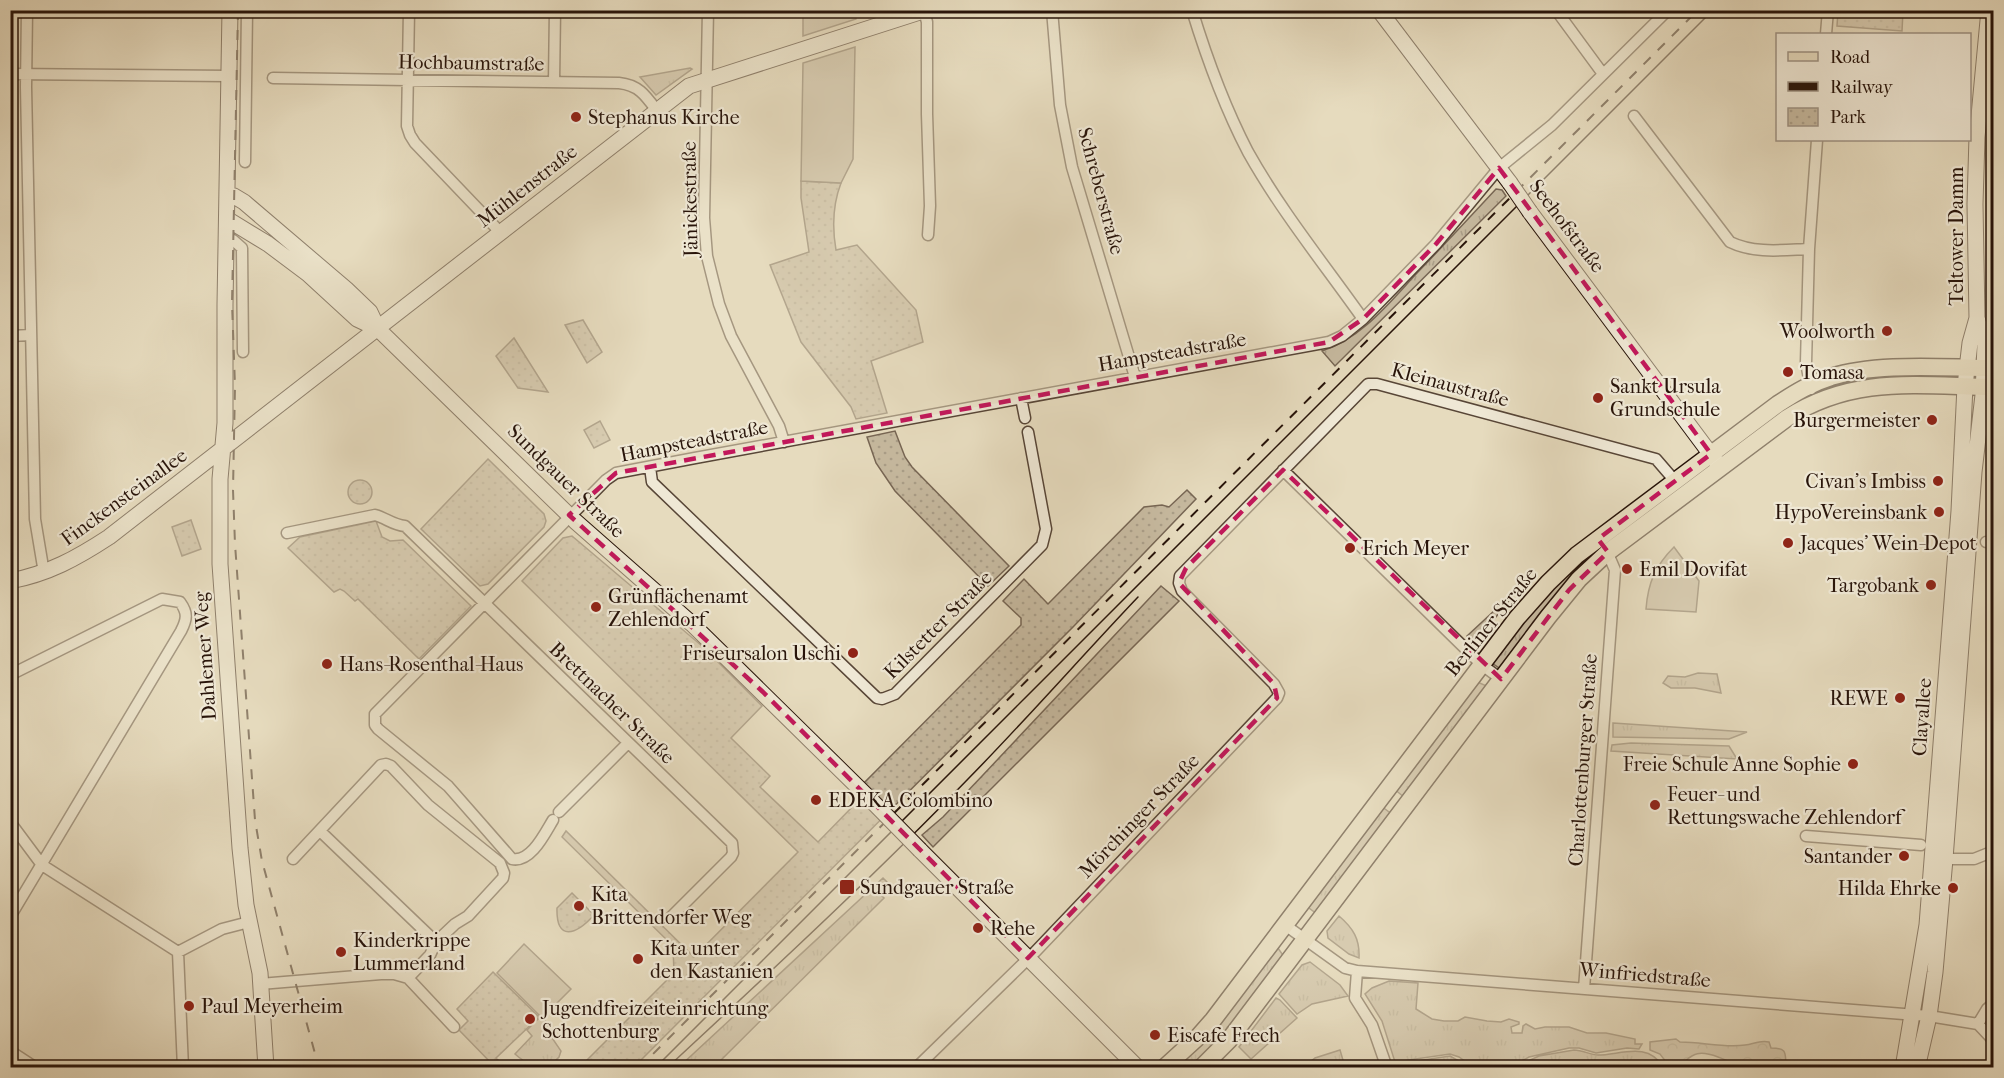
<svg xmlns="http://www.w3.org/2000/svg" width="2004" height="1078" font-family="'IM FELL French Canon',serif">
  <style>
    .grass { fill: url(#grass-tufts); stroke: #776654; stroke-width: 1.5 }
    .forest { fill: url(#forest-crowns); stroke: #776654; stroke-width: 1.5 }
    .park { fill: url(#park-dots); stroke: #776654; stroke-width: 1.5 }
    .garden { fill: #c6b99f; stroke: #776654; stroke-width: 1.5 }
    .water { fill: url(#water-waves); stroke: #736351; stroke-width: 1.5 }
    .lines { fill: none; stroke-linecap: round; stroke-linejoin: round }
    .street-casing { stroke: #584637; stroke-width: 13 }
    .secondary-casing { stroke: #28140a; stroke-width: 17 }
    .primary-casing { stroke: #28140a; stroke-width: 19 }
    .street { stroke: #efe8d5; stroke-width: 10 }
    .secondary { stroke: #efe8d5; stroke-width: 15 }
    .primary { stroke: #e6dbbe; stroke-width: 16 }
    .tram { stroke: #28140a; stroke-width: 1.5 }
    .rail { stroke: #28140a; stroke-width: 2; stroke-dasharray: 10 10; stroke-linecap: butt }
    .secondary-bridge-casing { stroke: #28140a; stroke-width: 17; stroke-linecap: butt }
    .secondary-bridge { stroke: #efe8d5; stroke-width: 15 }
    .marked { fill: none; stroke: #c2185b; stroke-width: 4.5; stroke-dasharray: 12 8; stroke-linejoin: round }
    .poi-dot { fill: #8f2418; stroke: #efe8d5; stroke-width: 2 }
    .labels { text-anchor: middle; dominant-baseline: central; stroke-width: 4.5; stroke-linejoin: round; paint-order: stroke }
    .street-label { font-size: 20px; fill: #28140a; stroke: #efe8d5 }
    .poi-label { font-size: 20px; fill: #28140a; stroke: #efe8d5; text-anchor: start }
  </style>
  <defs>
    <pattern id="grass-tufts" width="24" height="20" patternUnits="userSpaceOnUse" patternTransform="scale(1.5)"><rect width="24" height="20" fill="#c6b99f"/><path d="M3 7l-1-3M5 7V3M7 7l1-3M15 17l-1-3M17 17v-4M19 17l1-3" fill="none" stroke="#aa9e88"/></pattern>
    <pattern id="forest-crowns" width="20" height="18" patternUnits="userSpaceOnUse" patternTransform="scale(1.5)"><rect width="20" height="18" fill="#c6b99f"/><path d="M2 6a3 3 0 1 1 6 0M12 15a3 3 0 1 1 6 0" fill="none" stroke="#aa9e88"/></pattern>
    <pattern id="park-dots" width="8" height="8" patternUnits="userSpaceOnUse" patternTransform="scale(1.5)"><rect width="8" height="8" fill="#c6b99f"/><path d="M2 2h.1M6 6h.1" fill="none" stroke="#aa9e88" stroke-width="1.8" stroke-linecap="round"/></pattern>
    <pattern id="water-waves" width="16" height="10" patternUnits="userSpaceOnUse" patternTransform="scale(1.5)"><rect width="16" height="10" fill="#a59781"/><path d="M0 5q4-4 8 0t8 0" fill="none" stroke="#867a68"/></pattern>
  </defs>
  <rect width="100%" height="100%" fill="#e6dbbe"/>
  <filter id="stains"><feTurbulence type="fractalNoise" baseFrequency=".00333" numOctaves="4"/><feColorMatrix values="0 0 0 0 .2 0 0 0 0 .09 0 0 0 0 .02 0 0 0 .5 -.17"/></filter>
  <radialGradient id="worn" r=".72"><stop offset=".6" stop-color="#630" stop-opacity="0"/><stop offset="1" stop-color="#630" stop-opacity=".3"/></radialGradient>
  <!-- grass -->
  <path class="grass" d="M690 68 692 69 656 95 640 77Z
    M1496 189 1502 190 1506 196 1335 366 1322 351C1361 339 1390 302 1417 273 1444 245 1470 217 1496 189Z
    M1597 545 1601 550 1502 670 1492 663 1519 622Z
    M1509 597H1512L1487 628 1482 643 1474 644 1467 636Z
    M1698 673 1717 674 1721 693 1695 688H1671L1663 683 1668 676 1685 677Z
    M1475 681 1489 687 1405 798 1393 788Z
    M1613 723 1747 732 1729 739 1613 737Z
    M1631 743 1729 746 1737 759 1611 751 1612 745Z
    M1381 806 1393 815 1317 914 1305 905Z
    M883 878 891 886 881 895 884 898 714 1067H679Z
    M1339 916C1353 928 1360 939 1359 958L1349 954 1328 938 1327 931Z
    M1275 944 1285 958 1212 1050 1193 1067 1171 1068Z
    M1310 962 1340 985 1348 996 1312 1004 1297 1014 1279 994 1302 965Z
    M1389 981 1418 983 1416 1009 1432 1019 1444 1021H1458L1465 1017 1487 1021 1501 1022 1509 1019 1519 1022V1024L1511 1027 1512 1033H1522L1523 1026 1526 1024 1535 1029 1545 1027H1569L1587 1033H1606L1635 1039V1044H1642L1639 1049 1627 1048 1596 1053 1579 1048H1569L1529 1057 1509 1068 1473 1067 1459 1057 1450 1054 1395 1062 1382 1021 1365 994 1372 988Z
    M1276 998 1280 1000 1297 1018 1251 1059 1239 1047Z
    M541 1016 548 1024 546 1029 561 1051 559 1057 549 1067C535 1067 526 1064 515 1054L532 1036 527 1030Z
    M1340 1050 1345 1067H1304L1315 1058Z
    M1574 1050C1583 1050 1590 1055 1598 1055 1620 1055 1648 1041 1663 1067H1650L1638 1063 1600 1066 1575 1061 1535 1067 1513 1068 1539 1056Z
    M1450 1056 1469 1067 1397 1068 1396 1064Z"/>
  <!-- forest -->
  <path class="forest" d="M1676 1039 1680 1042C1702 1042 1724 1048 1745 1045 1754 1044 1759 1040 1769 1042L1771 1048C1788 1048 1785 1053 1786 1066L1733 1067C1729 1061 1726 1060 1718 1057 1686 1045 1691 1066 1670 1067L1660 1054 1650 1050V1042Z"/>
  <!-- park -->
  <path class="park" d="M1838 11H1903L1902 31 1837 26Z
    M801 181 841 183C833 204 832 227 836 250L857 245 916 310 923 342 871 361 887 413 856 419 851 407 801 342 770 265 809 252 801 198Z
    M583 320 602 352 587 363 565 325Z
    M514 338 548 392 518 388 496 356Z
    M600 421 610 440 594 448 584 430Z
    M895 431 905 457 912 467 1009 566 988 586 895 491 876 463 867 437Z
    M488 459 544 514 546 521 544 527 488 584 480 586 421 529Z
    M348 492a12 12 0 1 1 24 0a12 12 0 1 1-24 0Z
    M1187 490 1196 499 1073 627 634 1067H580L674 973 673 946 562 837 566 831 694 957 798 852 522 581 563 538 572 536 702 646 762 706 731 738 770 776 760 787 818 842 857 802 863 784 1021 625V618L1003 601 1024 579 1048 604 1144 507 1162 505 1169 507Z
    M191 520 201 549 182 556 172 527Z
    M376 521 382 537 390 541 403 540 471 606 419 659 358 599 355 601 344 591 340 589 334 592 288 548 300 537Z
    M1161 586 1179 601 933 847 922 835 943 817 983 775Z
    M572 893 594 915C576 935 556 942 557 908Z
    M493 972 539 1017 496 1058 505 1067H495L459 1030 468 1021 457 1009Z"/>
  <!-- garden -->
  <path class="garden" d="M803 11H856V19L803 36Z
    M855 47 853 159 841 183 801 181 803 63Z
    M1674 547 1699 581 1696 612 1646 609C1648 583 1655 566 1674 547Z
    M524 944 571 989 542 1018 497 973Z"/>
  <!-- water -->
  <path class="water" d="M1575 1061C1583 1061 1590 1066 1598 1066 1617 1067 1632 1056 1650 1067H1535Z"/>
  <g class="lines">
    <!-- street casing -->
    <g class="street-casing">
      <path id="street" d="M27 10 26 87 35 519 44 573
        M409 10 407 126 410 135 415 143 501 233
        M708 10 704 218 707 256 719 304 731 336 779 426 784 442
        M1052 10 1060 105 1072 167 1135 377
        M1192 10C1207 59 1224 106 1248 152 1281 211 1324 264 1363 319
        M1556 10 1603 74
        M924 11 927 22V114L930 206 928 235
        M1826 34 1828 10
        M10 74 229 76
        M273 78 619 83C639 85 646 96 657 111
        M554 82 555 10
        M1634 116 1730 242C1755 254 1783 250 1809 249
        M245 162 247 10
        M226 239 233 240 242 248 243 352
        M10 336 31 335
        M1811 389 1806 363 1809 249 1817 140
        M1021 398 1025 418
        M650 467 652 482 877 698 882 699 895 694 1042 545 1046 529 1028 432
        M1283 470 1482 665 1501 679
        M287 533 375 515C386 518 393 525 405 526L732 843 733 853 731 857 671 917
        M1986 542H1994
        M10 675 162 599 180 602C188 613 187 619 181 631L10 917
        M559 812 628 743
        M553 820C545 833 531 863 512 859L448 786 378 729 375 725V714L606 480 616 473 695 458 1329 342 1342 336 1363 319 1436 244 1499 168 1552 125 1668 10
        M10 822 42 865 178 952
        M320 831 436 942
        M1806 836 1921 845
        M293 859 381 765 386 764 391 766 428 805 500 863 504 873 503 878 468 916 455 924 436 942 430 955 408 978
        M1945 859H1974L1994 851
        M1285 925 1345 968 1357 971 1929 1016 1978 1024 1994 1041
        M1357 971 1355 998 1372 1025 1387 1068
        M260 984 381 974H394L408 978 454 1027
        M1584 989 1615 570 1606 549
        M1978 1024 1987 1009 1994 1003
        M10 1051 36 1068
        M183 1068 178 952 222 929 249 922
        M916 1068 1035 952 1277 698 1279 693 1274 684 1182 591 1179 583 1180 576 1368 384H1377L1656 459 1675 481"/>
    </g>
    <!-- secondary casing -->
    <g class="secondary-casing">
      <path id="secondary" d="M230 10 225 305V423L220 479V564L240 848 246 905 260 973 266 1068
        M1379 10 1510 183
        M227 194 234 196 244 202 346 289 370 312 378 329
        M1530 212 1718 464
        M227 219 268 244 308 274 357 319 378 329 575 521 692 624 868 797
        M10 581C48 574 77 558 109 537L689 86 926 10
        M920 850 1138 1068
        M1903 1068 1927 925 1959 511 1965 386 1970 343 1977 318
        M1917 1068 1929 1016 1935 972 1945 859 1974 472 1983 395 1985 344 1977 318 1975 204 1977 137 1989 10"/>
    </g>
    <!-- primary casing -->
    <g class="primary-casing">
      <path id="primary" d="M1164 1068 1198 1037 1213 1020 1517 618 1548 583 1577 555 1778 404C1795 393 1811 383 1831 377 1877 362 1945 368 1994 368
        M1201 1068 1229 1040 1548 617 1579 579 1608 552 1787 418C1854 375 1918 386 1994 387"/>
    </g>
    <!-- street -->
    <use href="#street" class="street"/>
    <!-- secondary -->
    <use href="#secondary" class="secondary"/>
    <!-- primary -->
    <use href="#primary" class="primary"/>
    <!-- tram -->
    <path class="tram" d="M655 1068 1713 10
      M667 1068C769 973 871 879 968 779 1026 720 1081 657 1138 597"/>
    <!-- rail -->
    <path class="rail" d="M238 10 232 303 235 386 233 490 235 544 255 820 262 861 319 1068
      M639 1068 1698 10"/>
    <!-- secondary-bridge casing -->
    <g class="secondary-bridge-casing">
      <path id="secondary-bridge" d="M1510 183 1530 212
        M868 797 920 850"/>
    </g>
    <!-- secondary-bridge -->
    <use href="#secondary-bridge" class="secondary-bridge"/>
  </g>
  <!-- marked area -->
  <path d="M0 0H2004V1078H0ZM1499 168 1711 454 1598 539 1608 552 1569 590 1501 679 1283 470 1186 568 1179 583 1274 684 1277 698 1028 958 763 692 569 515 616 473 1329 342 1363 319 1436 244Z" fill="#e6dbbe" fill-opacity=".55" fill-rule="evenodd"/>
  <path class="marked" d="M1499 168 1711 454 1598 539 1608 552 1569 590 1501 679 1283 470 1186 568 1179 583 1274 684 1277 698 1028 958 763 692 569 515 616 473 1329 342 1363 319 1436 244Z"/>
  <!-- markers -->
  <g class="poi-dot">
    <circle cx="576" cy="117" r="6"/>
    <circle cx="1887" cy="331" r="6"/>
    <circle cx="1788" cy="372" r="6"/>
    <circle cx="1598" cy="398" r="6"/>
    <circle cx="1932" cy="420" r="6"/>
    <circle cx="1938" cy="481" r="6"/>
    <circle cx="1939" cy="512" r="6"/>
    <circle cx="1788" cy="543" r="6"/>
    <circle cx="1350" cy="548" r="6"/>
    <circle cx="1627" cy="569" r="6"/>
    <circle cx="1931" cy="585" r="6"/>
    <circle cx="596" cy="607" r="6"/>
    <circle cx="853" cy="653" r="6"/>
    <circle cx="327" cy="664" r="6"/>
    <circle cx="1900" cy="698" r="6"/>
    <circle cx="1853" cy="764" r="6"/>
    <circle cx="816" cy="800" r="6"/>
    <circle cx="1655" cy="805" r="6"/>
    <circle cx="1904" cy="856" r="6"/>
    <rect x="839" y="879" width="16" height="16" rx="3"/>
    <circle cx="1953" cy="888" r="6"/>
    <circle cx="579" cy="906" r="6"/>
    <circle cx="978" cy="928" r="6"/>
    <circle cx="341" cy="952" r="6"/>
    <circle cx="638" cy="959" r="6"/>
    <circle cx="189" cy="1006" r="6"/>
    <circle cx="530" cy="1019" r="6"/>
    <circle cx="1155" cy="1035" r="6"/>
  </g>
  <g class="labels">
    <!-- street labels -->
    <g class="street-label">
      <text transform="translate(471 63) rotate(1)">Hochbaumstraße</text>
      <text transform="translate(527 186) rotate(-38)">Mühlenstraße</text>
      <text transform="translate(1101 191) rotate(75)">Schreberstraße</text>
      <text transform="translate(690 199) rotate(-91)">Jänickestraße</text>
      <text transform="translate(1567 226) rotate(53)">Seehofstraße</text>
      <text transform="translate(1956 236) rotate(-90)">Teltower Damm</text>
      <text transform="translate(1172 352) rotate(-10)">Hampsteadstraße</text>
      <text transform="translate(1450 385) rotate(15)">Kleinaustraße</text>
      <text transform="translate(694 441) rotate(-11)">Hampsteadstraße</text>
      <text transform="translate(566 481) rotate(44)">Sundgauer Straße</text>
      <text transform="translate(124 497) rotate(-36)">Finckensteinallee</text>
      <text transform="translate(1491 622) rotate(-51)">Berliner Straße</text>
      <text transform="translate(938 625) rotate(-45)">Kilstetter Straße</text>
      <text transform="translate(205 656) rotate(-94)">Dahlemer Weg</text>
      <text transform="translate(612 703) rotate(44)">Brettnacher Straße</text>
      <text transform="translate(1922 717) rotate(-86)">Clayallee</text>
      <text transform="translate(1583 760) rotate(-86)">Charlottenburger Straße</text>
      <text transform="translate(1139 816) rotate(-46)">Mörchinger Straße</text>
      <text transform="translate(1645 975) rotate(5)">Winfriedstraße</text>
    </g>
    <!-- poi labels -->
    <g class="poi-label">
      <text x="588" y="117">Stephanus Kirche</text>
      <text x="1875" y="331" text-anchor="end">Woolworth</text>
      <text x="1800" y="372">Tomasa</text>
      <text x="1610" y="386">Sankt Ursula<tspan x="1610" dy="23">Grundschule</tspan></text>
      <text x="1920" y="420" text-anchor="end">Burgermeister</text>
      <text x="1926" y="481" text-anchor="end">Civan’s Imbiss</text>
      <text x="1927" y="512" text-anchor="end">HypoVereinsbank</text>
      <text x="1800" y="543">Jacques' Wein-Depot</text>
      <text x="1362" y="548">Erich Meyer</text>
      <text x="1639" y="569">Emil Dovifat</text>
      <text x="1919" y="585" text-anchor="end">Targobank</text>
      <text x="608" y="596">Grünflächenamt<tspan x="608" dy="23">Zehlendorf</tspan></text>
      <text x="841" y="653" text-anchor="end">Friseursalon Uschi</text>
      <text x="339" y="664">Hans-Rosenthal-Haus</text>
      <text x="1888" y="698" text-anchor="end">REWE</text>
      <text x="1841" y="764" text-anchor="end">Freie Schule Anne Sophie</text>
      <text x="1667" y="794">Feuer- und<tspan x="1667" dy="23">Rettungswache Zehlendorf</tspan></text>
      <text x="828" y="800">EDEKA Colombino</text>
      <text x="1892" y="856" text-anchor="end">Santander</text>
      <text x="860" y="887">Sundgauer Straße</text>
      <text x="1941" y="888" text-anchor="end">Hilda Ehrke</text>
      <text x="591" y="894">Kita<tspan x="591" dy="23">Brittendorfer Weg</tspan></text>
      <text x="990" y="928">Rehe</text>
      <text x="353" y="940">Kinderkrippe<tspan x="353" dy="23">Lummerland</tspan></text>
      <text x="650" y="948">Kita unter<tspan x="650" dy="23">den Kastanien</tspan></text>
      <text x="201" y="1006">Paul Meyerheim</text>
      <text x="542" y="1008">Jugendfreizeiteinrichtung<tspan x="542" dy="23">Schottenburg</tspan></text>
      <text x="1167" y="1035">Eiscafe Frech</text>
    </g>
  </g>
  <!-- margin -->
  <rect width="2004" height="1078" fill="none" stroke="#e6dbbe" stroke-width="36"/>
  <rect x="12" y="12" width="1980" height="1054" fill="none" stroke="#28140a" stroke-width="3"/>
  <rect x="18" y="18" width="1968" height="1042" fill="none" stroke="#28140a" stroke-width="1.5"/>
  <!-- legend -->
  <rect x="1776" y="33" width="195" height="108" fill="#efe8d5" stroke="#9f9384" stroke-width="1.5"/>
  <rect x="1788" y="52" width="30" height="9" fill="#e6dbbe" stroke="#9f9384" stroke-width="1.5"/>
  <text x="1830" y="63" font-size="18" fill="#28140a">Road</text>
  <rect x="1788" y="82" width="30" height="9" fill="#28140a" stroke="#9f9384" stroke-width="1.5"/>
  <text x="1830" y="93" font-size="18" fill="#28140a">Railway</text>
  <rect x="1788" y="108" width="30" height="18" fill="url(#park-dots)" stroke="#9f9384" stroke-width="1.5"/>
  <text x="1830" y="123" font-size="18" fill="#28140a">Park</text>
  <rect width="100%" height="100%" filter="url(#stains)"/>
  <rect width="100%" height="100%" fill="url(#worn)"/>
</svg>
